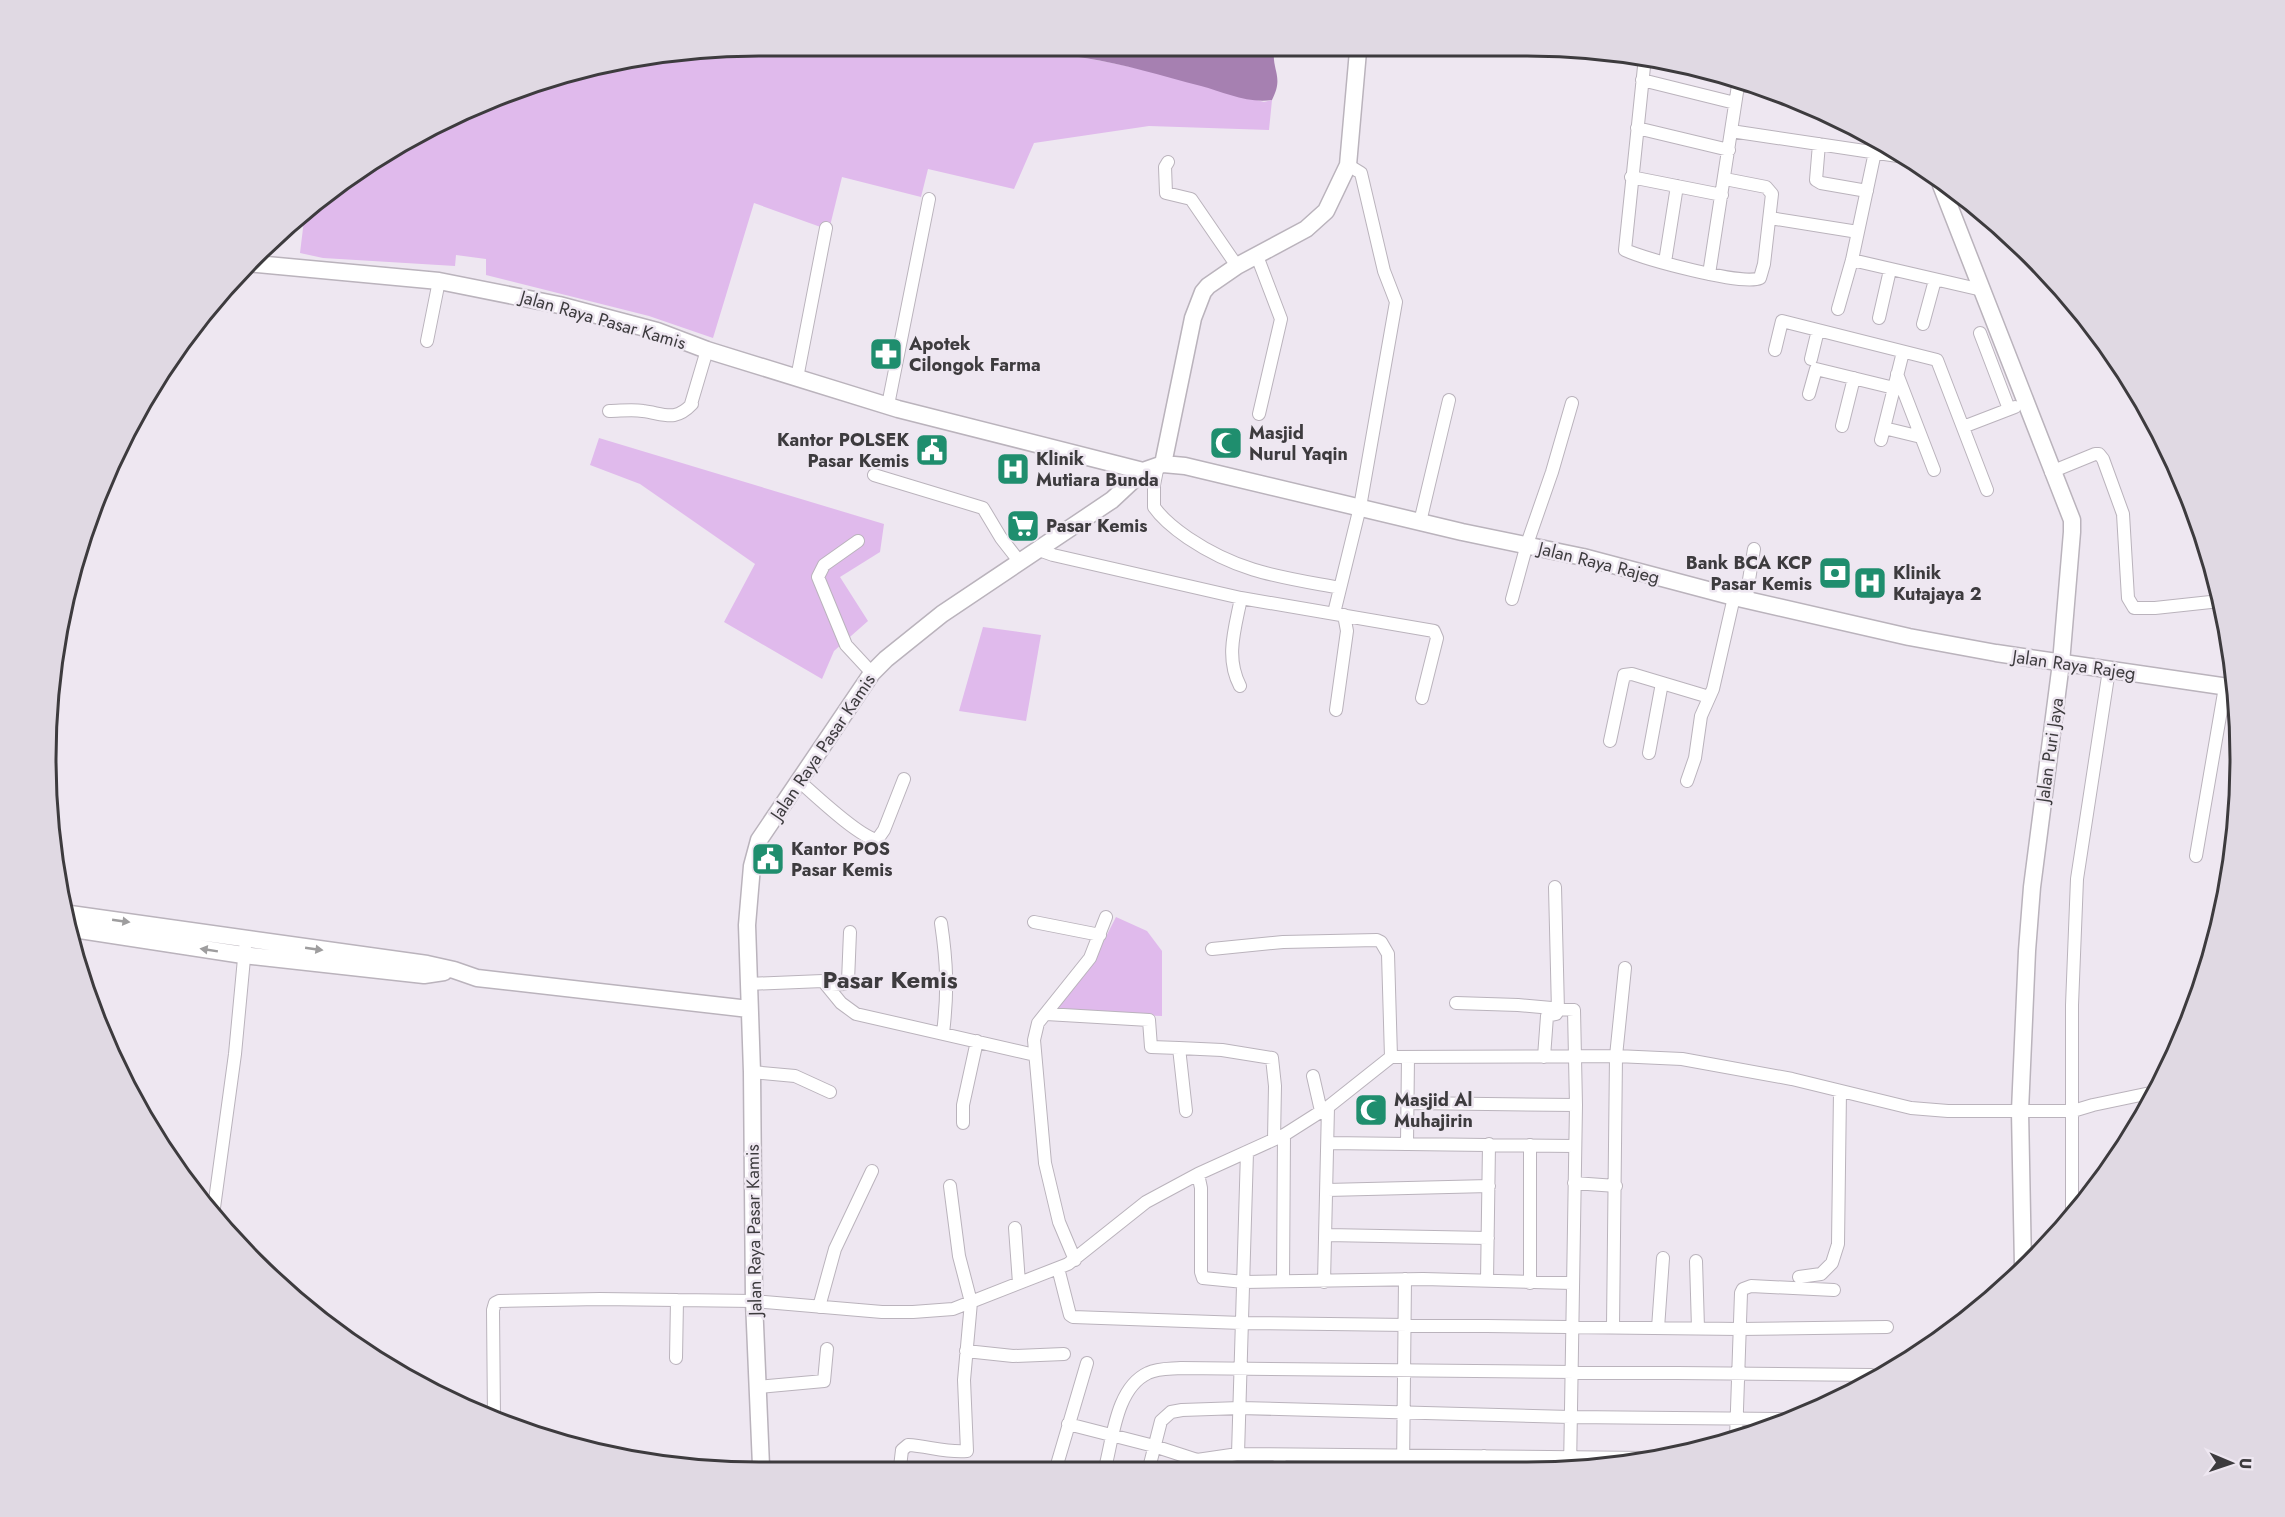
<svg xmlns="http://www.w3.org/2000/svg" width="2285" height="1517" font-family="Jost,sans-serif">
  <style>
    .green { fill: #e0baec }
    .water { fill: #a680b1 }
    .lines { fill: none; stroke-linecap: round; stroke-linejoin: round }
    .street-casing { stroke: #bab3bc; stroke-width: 14 }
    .secondary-casing { stroke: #bab3bc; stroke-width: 19 }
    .street { stroke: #fff; stroke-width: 12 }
    .secondary { stroke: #fff; stroke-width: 16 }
    .oneway { fill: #9e9d9e }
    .labels { text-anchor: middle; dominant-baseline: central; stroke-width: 5; stroke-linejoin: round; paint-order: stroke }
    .street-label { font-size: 18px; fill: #3d3b3e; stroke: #eee7f1 }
    .poi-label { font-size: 18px; font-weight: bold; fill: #3d3b3e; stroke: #eee7f1; text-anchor: start }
    .district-label { font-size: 24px; font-weight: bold; fill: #3d3b3e; stroke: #eee7f1 }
    .rim { fill: none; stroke: #3d3b3e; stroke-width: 3 }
  </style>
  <rect width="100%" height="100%" fill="#eee7f1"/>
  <!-- green -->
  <path class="green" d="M665 51H998C1027 56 1056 53 1085 58 1145 68 1205 86 1264 102L1272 100 1269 130 1149 126 1034 143 1014 189 928 169 921 197 842 177 829 230 754 203 713 338 649 316 486 275V259L456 255 455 266 323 258 300 253 305 212 362 165 529 83Z
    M599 438 884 524 880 552 840 577 868 621 834 651 822 679 724 622 755 564 640 484 590 465Z
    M983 627 1041 635 1026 721 959 711Z
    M1116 917 1147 931 1162 951V1016L1051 1012 1089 970Z"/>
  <!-- water -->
  <path class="water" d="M998 51H1274C1272 71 1284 77 1272 100 1249 104 1223 92 1201 86 1162 76 1124 64 1085 58 1056 53 1027 56 998 51Z"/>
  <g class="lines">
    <!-- street casing -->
    <g class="street-casing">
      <path id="street" d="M1645 57 1625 250C1645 259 1742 286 1760 278L1764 264 1772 194 1766 187 1725 179
        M1642 80 1735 103
        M1738 84 1770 89
        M1637 128 1729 150
        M1731 131 1898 156
        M1819 144 1816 180 1821 183 1867 191
        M1168 162 1165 167 1166 193 1191 199 1237 266
        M1631 177 1722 195
        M1770 218 1858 232
        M1257 256 1281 319 1259 414
        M1852 260 1982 290
        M1665 262 1677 186
        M1709 274 1739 79
        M1838 309 1852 260 1875 152
        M1879 318 1890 270
        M1923 324 1935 280
        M1980 333 2009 409
        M427 341 439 281
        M1775 350 1782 321 1937 360 1987 490
        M1811 359 1818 330
        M1897 374 1934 470
        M797 378 826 228
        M1809 394 1816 369 1894 388
        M888 405 929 199
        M609 411C620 411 632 409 643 411 665 414 675 422 692 404H691L707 350
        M1842 426 1854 378
        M1963 427 2015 407
        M1884 428 1921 437
        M1881 440 1903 352
        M1158 465 1154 485V507C1163 520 1175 529 1188 538 1240 573 1281 577 1340 588
        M2051 472 2095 454H2099L2103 459 2123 514 2128 598 2134 608H2155L2220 601
        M874 475 983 508 1001 538 1019 561
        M1420 522 1449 400
        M858 541 824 565 818 577 846 645 872 673
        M1039 550 1053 555 1241 598 1434 631 1437 638 1422 698
        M1512 599 1527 544 1552 472 1572 403
        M1749 600 1747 592 1754 549
        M1334 613 1360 507 1396 302 1384 271 1361 173 1348 165
        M1240 686C1225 657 1235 629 1241 598
        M1336 710 1347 631 1344 615
        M1610 741 1624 675 1632 674 1709 697
        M1649 753 1662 683
        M799 781C815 795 859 837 877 840L884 830 904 779
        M1687 781 1695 758 1701 716 1713 689 1734 597
        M2196 856 2225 687
        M1034 922 1100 935
        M941 923C947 963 948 992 943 1033
        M1212 949 1283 942 1377 940 1381 942 1388 954 1391 1057
        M748 984 823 981 841 1003 856 1014 1035 1055
        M827 985 844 984 848 981 850 932
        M1456 1003 1518 1005 1574 1010 1576 1105 1570 1470
        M1046 1014 1149 1020 1151 1047 1179 1048
        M1544 1057 1547 1016 1556 1014 1558 1011 1555 887
        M752 1072 795 1076 830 1092
        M1313 1076 1321 1111
        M1408 1103 1576 1105
        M1186 1111 1179 1048 1222 1050 1272 1058 1275 1086 1274 1139
        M963 1123V1105L977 1041
        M1328 1143 1575 1146
        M1407 1144 1408 1057
        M1530 1145V1283
        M1198 1174 1201 1188V1272L1203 1278 1244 1282 1423 1279 1572 1283
        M1574 1183 1616 1186
        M1327 1190 1489 1186
        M213 1215 235 1054 245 948
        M2072 1217V1005L2077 879 2109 670
        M1015 1228 1019 1283
        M1327 1235 1488 1238
        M1075 1260 1059 1222 1045 1163 1034 1040 1038 1023 1090 958 1106 917
        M1696 1261 1698 1328
        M1058 1268 1070 1315 1073 1317 1242 1323 1740 1329 1887 1327
        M1799 1277 1821 1274 1832 1263 1838 1244 1840 1091
        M1283 1281 1284 1135
        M1487 1281 1489 1144
        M1324 1282 1328 1107
        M819 1307 835 1249 872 1171
        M1613 1327 1616 1056 1625 968
        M1658 1328 1663 1258
        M966 1351 1013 1356 1064 1354
        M676 1358 677 1300
        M758 1387 824 1381 827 1349
        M494 1418 493 1310 495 1303 499 1301 600 1299 754 1301 882 1312H913L953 1309 1068 1264 1146 1202 1198 1174 1284 1135 1328 1107 1391 1057 1616 1056 1682 1059 1792 1079 1911 1108 1948 1111H2073L2093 1105 2155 1092
        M1068 1424 1154 1446 1197 1460 1238 1454 1647 1458
        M1736 1438 1741 1293 1743 1289 1751 1286 1834 1290
        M1238 1454 1247 1152
        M900 1467 902 1450 908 1445C928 1446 946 1453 967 1451L964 1380 971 1302 959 1256 950 1186
        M1056 1468 1087 1363
        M1105 1468C1113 1438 1116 1388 1148 1373 1158 1368 1170 1369 1181 1368L1871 1375 1876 1377
        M1149 1468 1161 1421 1171 1412 1182 1410 1240 1408 1570 1417 1788 1419
        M1279 1469 1280 1455
        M1326 1469V1455
        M1366 1469V1456
        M1403 1470 1405 1279
        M1446 1470V1456
        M1484 1470V1456
        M1533 1470V1457"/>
    </g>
    <!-- secondary casing -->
    <g class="secondary-casing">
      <path id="secondary" d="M1941 185 2072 520V532L2061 663 2032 887 2027 951 2020 1111 2023 1267
        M246 263 439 281 559 305 657 331 707 350 898 409 1143 471
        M1163 464 1193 318 1203 292 1208 286 1237 266 1306 229 1326 211 1348 165 1358 51
        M63 913 427 964 454 970 477 978 749 1009
        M67 928 243 955 424 975 444 972
        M761 1466 754 1301 752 1072 747 925 752 866 759 840 872 673 886 659 942 614 1112 500 1143 471 1163 464 1185 466 1462 532 1583 557 1734 597 1909 637 1996 653 2235 688"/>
    </g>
    <!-- street -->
    <use href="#street" class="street"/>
    <!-- secondary -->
    <use href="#secondary" class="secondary"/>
  </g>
  <!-- one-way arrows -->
  <defs><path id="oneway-solid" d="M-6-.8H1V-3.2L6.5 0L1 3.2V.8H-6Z" transform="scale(1.5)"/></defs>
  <g class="oneway">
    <use href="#oneway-solid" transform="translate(121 921) rotate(8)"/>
    <use href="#oneway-solid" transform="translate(314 949) rotate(8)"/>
    <use href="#oneway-solid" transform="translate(209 950) rotate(-171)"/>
  </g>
  <!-- icons -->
  <defs>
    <g id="pharmacy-square" transform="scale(1.725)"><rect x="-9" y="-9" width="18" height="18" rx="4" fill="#1f8e6e" stroke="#eee7f1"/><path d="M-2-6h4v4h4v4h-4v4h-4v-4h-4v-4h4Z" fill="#fff"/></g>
    <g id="mosque-square" transform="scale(1.725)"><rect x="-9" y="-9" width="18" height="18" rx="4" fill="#1f8e6e" stroke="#eee7f1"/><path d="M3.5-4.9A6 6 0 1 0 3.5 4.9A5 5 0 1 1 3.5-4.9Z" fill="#fff"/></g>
    <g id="civic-square" transform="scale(1.725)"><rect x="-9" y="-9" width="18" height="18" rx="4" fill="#1f8e6e" stroke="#eee7f1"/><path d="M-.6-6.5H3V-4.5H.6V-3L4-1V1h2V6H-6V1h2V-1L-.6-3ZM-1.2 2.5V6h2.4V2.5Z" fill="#fff"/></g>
    <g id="hospital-square" transform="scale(1.725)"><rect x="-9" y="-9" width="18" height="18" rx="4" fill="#1f8e6e" stroke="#eee7f1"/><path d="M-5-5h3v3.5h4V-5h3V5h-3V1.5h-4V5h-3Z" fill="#fff"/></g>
    <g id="supermarket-square" transform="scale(1.725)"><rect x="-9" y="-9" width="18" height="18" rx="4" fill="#1f8e6e" stroke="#eee7f1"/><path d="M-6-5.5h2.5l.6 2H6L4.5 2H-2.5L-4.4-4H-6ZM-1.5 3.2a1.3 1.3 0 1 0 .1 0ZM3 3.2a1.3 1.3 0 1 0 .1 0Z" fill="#fff"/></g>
    <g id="bank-square" transform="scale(1.725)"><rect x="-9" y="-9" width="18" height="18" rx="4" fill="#1f8e6e" stroke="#eee7f1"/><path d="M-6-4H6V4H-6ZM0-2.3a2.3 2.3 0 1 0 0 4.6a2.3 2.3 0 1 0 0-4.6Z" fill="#fff"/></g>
  </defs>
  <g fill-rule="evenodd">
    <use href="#pharmacy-square" x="886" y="354"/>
    <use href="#mosque-square" x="1226" y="443"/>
    <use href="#civic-square" x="932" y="450"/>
    <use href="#hospital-square" x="1013" y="469"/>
    <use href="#supermarket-square" x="1023" y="526"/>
    <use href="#bank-square" x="1835" y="573"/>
    <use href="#hospital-square" x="1870" y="583"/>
    <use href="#civic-square" x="768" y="859"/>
    <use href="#mosque-square" x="1371" y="1110"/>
  </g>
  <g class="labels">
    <!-- street labels -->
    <g class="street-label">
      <text transform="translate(603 320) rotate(16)">Jalan Raya Pasar Kamis</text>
      <text transform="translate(1599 563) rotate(14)">Jalan Raya Rajeg</text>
      <text transform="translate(2074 665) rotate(8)">Jalan Raya Rajeg</text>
      <text transform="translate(823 747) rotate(-56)">Jalan Raya Pasar Kamis</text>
      <text transform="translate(2050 750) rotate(-82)">Jalan Puri Jaya</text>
      <text transform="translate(754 1230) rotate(-91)">Jalan Raya Pasar Kamis</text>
    </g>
    <!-- poi labels -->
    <g class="poi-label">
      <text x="909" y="344">Apotek<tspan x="909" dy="21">Cilongok Farma</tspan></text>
      <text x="1249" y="433">Masjid<tspan x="1249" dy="21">Nurul Yaqin</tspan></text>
      <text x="909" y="440" text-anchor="end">Kantor POLSEK<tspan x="909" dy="21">Pasar Kemis</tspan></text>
      <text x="1036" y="459">Klinik<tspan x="1036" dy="21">Mutiara Bunda</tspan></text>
      <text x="1046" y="526">Pasar Kemis</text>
      <text x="1812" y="563" text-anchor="end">Bank BCA KCP<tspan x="1812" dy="21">Pasar Kemis</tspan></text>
      <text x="1893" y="573">Klinik<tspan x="1893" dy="21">Kutajaya 2</tspan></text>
      <text x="791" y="849">Kantor POS<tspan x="791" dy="21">Pasar Kemis</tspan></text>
      <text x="1394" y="1100">Masjid Al<tspan x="1394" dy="21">Muhajirin</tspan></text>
    </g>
    <!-- district labels -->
    <g class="district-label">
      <text x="890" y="979">Pasar Kemis</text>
    </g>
  </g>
  <!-- crop -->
  <path d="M0 0H2285V1517H0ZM759 56H1527A703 703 0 0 1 2230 759V759A703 703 0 0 1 1527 1462H759A703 703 0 0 1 56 759V759A703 703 0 0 1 759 56Z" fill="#e0d9e3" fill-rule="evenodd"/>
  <path class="rim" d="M759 56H1527A703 703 0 0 1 2230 759V759A703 703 0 0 1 1527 1462H759A703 703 0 0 1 56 759V759A703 703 0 0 1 759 56Z"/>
  <!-- north arrow -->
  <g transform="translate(2231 1463) rotate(92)" stroke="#eee7f1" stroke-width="4.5" paint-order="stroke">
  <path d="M0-4.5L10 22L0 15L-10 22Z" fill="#3d3b3e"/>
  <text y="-9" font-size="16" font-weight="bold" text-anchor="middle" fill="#3d3b3e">U</text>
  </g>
</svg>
